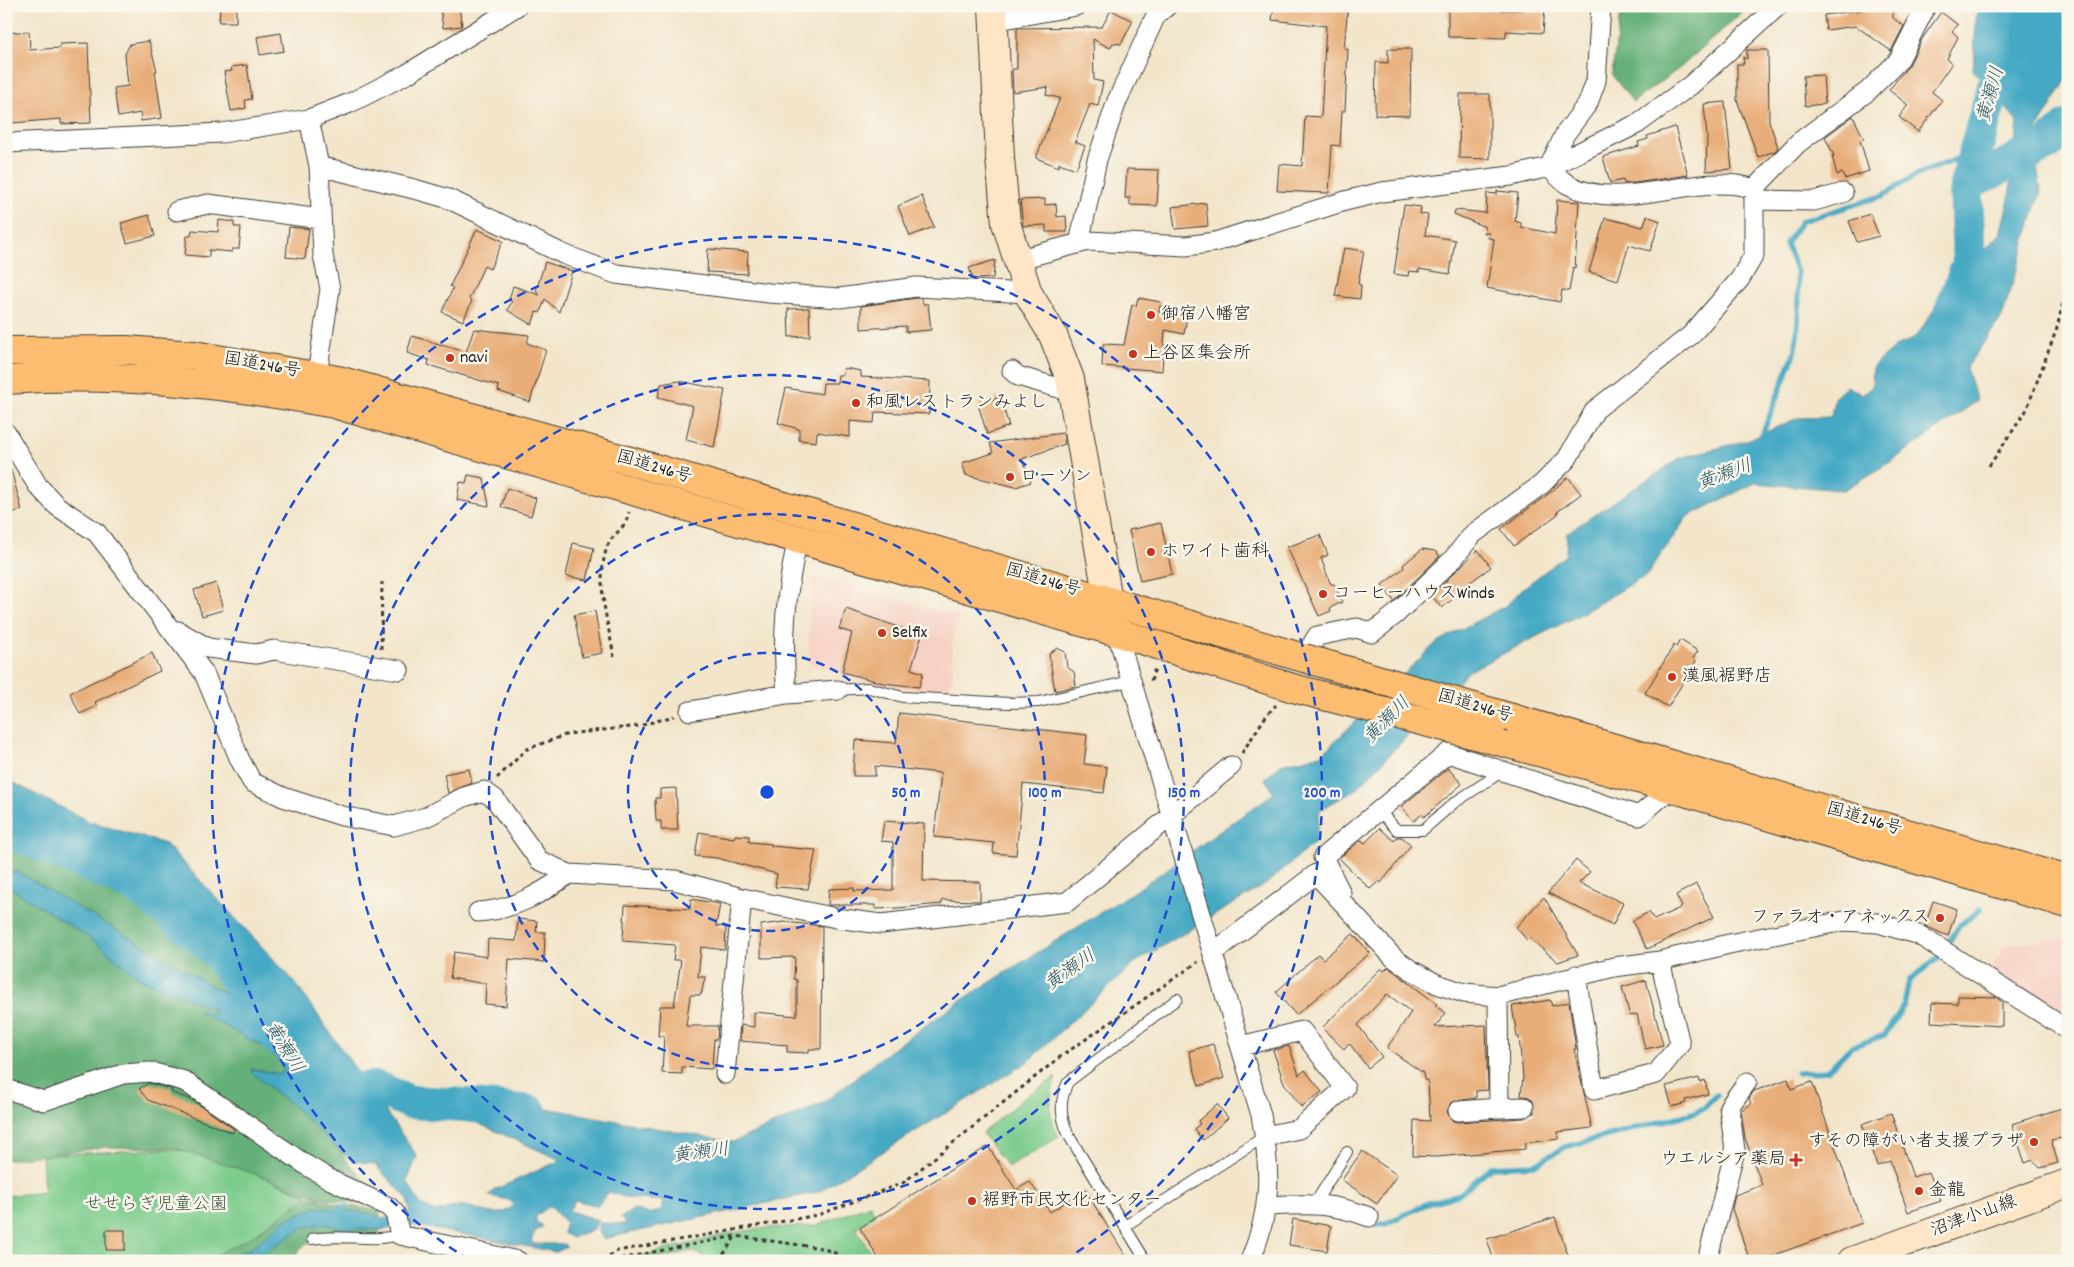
<svg xmlns="http://www.w3.org/2000/svg" width="2074" height="1267" font-family="Dekko,'Klee One',sans-serif">
  <style>
    .built { fill: #f6d2c4 }
    .green { fill: #7ccc8c; stroke: #4c7454 }
    .forest { fill: #65b078; stroke: #40664a }
    .water { fill: #45a9c4; stroke: #306270 }
    .lines { fill: none; stroke-linecap: round; stroke-linejoin: round }
    .stream { stroke: #45a9c4; stroke-width: 5.5 }
    .river { stroke: #45a9c4; stroke-width: 34 }
    .building { fill: #e8ad78 }
    .lane-casing { stroke: #3c3a36; stroke-width: 12 }
    .street-casing { stroke: #3c3a36; stroke-width: 21 }
    .secondary-casing { stroke: #3c3a36; stroke-width: 30 }
    .highway-casing { stroke: #3c3a36; stroke-width: 30 }
    .path { stroke: #3c3a36; stroke-width: 3; stroke-dasharray: 4 4; stroke-linecap: butt }
    .lane { stroke: #fff; stroke-width: 10 }
    .street { stroke: #fff; stroke-width: 19 }
    .secondary { stroke: #fee5c5; stroke-width: 28 }
    .highway { stroke: #fcbd6f; stroke-width: 28 }
    .highway-bridge-casing { stroke: #3c3a36; stroke-width: 30; stroke-linecap: butt }
    .highway-bridge { stroke: #fcbd6f; stroke-width: 28 }
    .ring { fill: none; stroke: #1d4ed8; stroke-width: 2.5; stroke-dasharray: 9 6 }
    .poi-dot { fill: #c8321e; stroke: #fbf7ec; stroke-width: 2 }
    .labels { text-anchor: middle; dominant-baseline: central; stroke-width: 5; stroke-linejoin: round; paint-order: stroke }
    .poi-label { font-size: 18px; fill: #1c1c1c; stroke: #fbf7ec; text-anchor: start }
    .street-label { font-size: 18px; fill: #1c1c1c; stroke: #fbf7ec }
    .park-label { font-size: 18px; fill: #3e5a43; stroke: #fbf7ec }
    .water-label { font-size: 19px; font-style: italic; fill: #2e5b68; stroke: #fbf7ec }
    .centre { fill: #1d4ed8; stroke: #fbf7ec; stroke-width: 2.5 }
    .ring-label { font-size: 15px; text-anchor: middle; font-weight: bold; fill: #1d4ed8; stroke: #fbf7ec; stroke-width: 5; stroke-linejoin: round; paint-order: stroke }
  </style>
  <rect width="100%" height="100%" fill="#fbf7ec"/>
  <filter id="ink" filterUnits="userSpaceOnUse"><feTurbulence type="fractalNoise" baseFrequency=".02" numOctaves="2"/><feDisplacementMap in="SourceGraphic" scale="10" xChannelSelector="R" yChannelSelector="G"/><feConvolveMatrix kernelMatrix="1 2 1 2 8 2 1 2 1" color-interpolation-filters="sRGB"/></filter>
  <filter id="wash" filterUnits="userSpaceOnUse"><feTurbulence type="fractalNoise" baseFrequency=".0096" numOctaves="4" result="noise"/><feDisplacementMap in="SourceGraphic" scale="20" xChannelSelector="R" yChannelSelector="G"/><feGaussianBlur stdDeviation="1.12" result="paint"/><feColorMatrix in="noise" values="0 0 0 0 0 0 0 0 0 0 0 0 0 0 0 0 0 1.4 0 .05"/><feComposite in="paint" operator="in"/></filter>
  <g filter="url(#wash)">
    <rect width="100%" height="100%" fill="#f2e5ca"/>
    <!-- built -->
    <path class="built" d="M812 576 960 617 952 642 953 676 947 693 879 686 808 663Z
      M2068 938V1020L1991 971 2005 944Z"/>
    <!-- green -->
    <path class="green" d="M1056 1077C1049 1098 1048 1117 1059 1137L1008 1167 982 1133 1024 1098Z
      M165 1149C205 1150 268 1179 307 1195L283 1216 270 1222 239 1248 208 1261H6V1196L44 1192 42 1155Z
      M870 1205 875 1215 856 1228 876 1261H703V1256L691 1251 649 1261H621L731 1233 767 1228 814 1226Z"/>
    <!-- forest -->
    <path class="forest" d="M1621 6H1749L1681 67 1633 102 1612 75Z
      M6 828 73 852 180 922 232 973 247 1007 346 1160 389 1207 318 1198 253 1173 175 1148 106 1147 6 1160Z
      M307 1197 347 1206 380 1210 379 1235 306 1243 291 1261H205L253 1236Z"/>
    <!-- water -->
    <path class="water" d="M1977 6H2068V77L2032 138 2041 191 2002 317 1966 368 1977 401 1892 461 1844 490 1755 483 1687 517 1647 575 1579 615 1469 671 1358 788 1320 810 1315 842 1265 885 1136 962 1026 1063 818 1192 603 1239 598 1230 600 1223 627 1224 621 1218 634 1209 649 1214 661 1210 663 1201 628 1198 608 1192 598 1206 575 1200 569 1211 598 1220 594 1229 572 1238 563 1233 566 1223 550 1206 536 1216V1222L543 1226 534 1233 531 1242 535 1244H564L567 1247 556 1252 413 1225 380 1230 348 1229 322 1224 303 1228 265 1252V1261H219L252 1248 285 1220 317 1207 367 1213 383 1218 410 1212 407 1198 374 1164 350 1160 299 1111 252 1073 251 1069 281 1074 284 1068 268 1050 199 1012 200 1009 213 1015V1009L142 980 94 941 6 885V872H18L258 1013 230 961 57 840 6 820V779L90 822 166 844 293 980 417 1156 407 1182 421 1205 435 1212C442 1210 451 1207 458 1206 477 1204 495 1224 514 1205L509 1200 489 1196 494 1190 561 1160 432 1103 557 1110 733 1142 823 1103 888 1052 962 1000 1146 884 1274 793 1265 779 1281 764 1321 755 1437 642 1507 605 1521 590 1566 555 1567 533 1680 458 1745 441 1798 418 1831 417 1834 398 1847 386 1862 394 1872 387 1873 366 1895 347 1917 336 1945 292 2000 234 2009 199 2018 122 1973 70Z"/>
    <g class="lines">
      <!-- stream -->
      <path class="stream" d="M1760 440 1796 349 1799 307 1797 272 1786 243 1802 221 1882 196 1916 175 1975 152
        M1798 1073 1827 1071 1851 1047 1885 1035 1904 1005 1909 981 1938 958 1960 925 1981 909
        M331 1213 347 1206 332 1213
        M1376 1225 1385 1224 1426 1204 1460 1194 1491 1167 1534 1165 1565 1147 1690 1114 1704 1108 1717 1095"/>
      <!-- river -->
      <path class="river" d="M1966 185 2048 144 2068 126
        M1950 313 1969 263 1966 185 2004 50 2023 6
        M6 829 135 886 218 953 276 1038
        M325 1088 334 1091 377 1088 410 1102 465 1105 530 1112"/>
    </g>
    <g id="blocks">
      <!-- building -->
      <path class="building" d="M220 6H236V22H219Z
        M440 6H459L462 26 443 28Z
        M1274 6H1348L1344 48 1348 49 1345 111H1342L1340 146 1332 145 1329 193 1277 191 1279 164 1302 166 1305 116 1321 117 1326 26 1272 20Z
        M1448 6H1471V11L1523 10V6H1545L1543 33 1506 31V38L1448 37Z
        M1862 6H1892L1893 18 1904 26 1891 51 1856 26 1826 30 1824 15 1862 10Z
        M1111 10 1133 21 1121 44 1113 43 1110 48 1093 39 1094 80 1103 82 1098 106 1090 104 1075 142 1085 146 1076 169 1059 163V167L1036 158 1060 98 1046 95 1048 87 1013 92 1012 69H1017V28L1102 27Z
        M1941 12 1958 25 1952 31 1958 37 1947 59 1952 63 1932 92 1942 100 1918 132 1899 117 1908 105 1889 90 1909 65 1922 39Z
        M29 31 30 50 60 48V44L88 43 91 123 61 124V119L12 123 6 33Z
        M281 33 284 51 260 55 257 37Z
        M149 41 157 71H155L162 118 141 121 140 113 118 117 114 88 128 86 125 54 130 44Z
        M1388 49H1411L1410 116 1375 115 1376 62 1388 63Z
        M1747 50H1768L1769 121 1778 147 1775 151 1758 157 1737 100V64H1744L1743 57 1747 59Z
        M247 65 252 99 245 100 246 108 231 111 224 72 232 71 231 67Z
        M1823 75 1825 104 1805 106 1803 76Z
        M1460 94H1490V159L1459 158Z
        M1725 102 1732 169 1706 171 1707 137 1704 104Z
        M1853 116 1864 139 1860 140 1869 171 1845 179 1842 173 1837 175 1832 156H1834L1825 137Z
        M1675 127 1688 175 1635 183H1624L1623 180 1610 183 1603 157 1639 146 1638 142 1648 139 1647 136Z
        M1127 169 1159 170 1157 206 1130 205V198H1125Z
        M1497 191 1518 193 1515 221 1521 223V227L1555 234 1557 200 1579 202 1575 268 1573 267 1569 291 1562 290 1560 302 1487 288 1494 239 1488 238 1489 233H1484L1485 227 1454 214 1455 210 1486 213 1487 193 1497 194Z
        M922 196 934 227 910 236 898 206Z
        M1045 199V205L1056 204 1057 217 1066 216 1067 232H1046V225L1023 226 1020 200Z
        M1206 203 1208 226 1175 229 1172 207Z
        M1404 205 1421 207 1420 214 1428 215 1425 235 1455 240 1450 274 1419 269V272L1409 271 1408 276 1394 274Z
        M1870 214 1879 236 1857 242 1849 221Z
        M149 215 155 236 127 243 121 223Z
        M1647 216 1660 221 1650 251 1629 245 1618 280 1589 272 1605 218 1643 227Z
        M219 220 234 222V227H241L239 249H232V252L209 250V257L185 255 187 236H191L192 230 218 232Z
        M289 227 309 229 305 259 286 257Z
        M477 229 503 241 490 269 484 266 469 299 472 301 463 321 442 312 453 288 450 286Z
        M1344 248 1364 251 1358 284 1361 285 1360 299 1335 296Z
        M708 249 748 252 747 274 707 272Z
        M995 260 993 278 973 279 969 268Z
        M545 262 572 271 559 312 545 299 540 313 536 312 532 325 507 310 512 302 509 300 513 286 540 295 536 291Z
        M917 298 922 299 923 304H928L931 330 906 332V326L861 329V306Z
        M1138 298 1161 302 1159 312 1187 317 1184 334 1165 330 1162 371 1102 366 1103 344 1124 345 1132 305 1136 306Z
        M809 308 810 336 789 337 788 309Z
        M474 329 529 335 527 343 546 350 530 402 498 391 499 386 428 365 429 360 407 353 412 336 466 352Z
        M844 368 861 371V377L930 381 929 414 875 412 874 423 850 421V437L817 432 816 442 799 440V429L778 423 786 388 822 394 823 383H837L838 375H843Z
        M679 381 725 390 714 447 686 440 693 406 658 397 661 384Z
        M1000 397 1009 426 987 434 978 404Z
        M1063 433 1065 444 1022 459 1031 482 1016 487 966 475 962 463 993 453 990 443Z
        M6 470H11L22 510 6 514Z
        M468 475 484 478 489 506 457 500 460 482 466 483Z
        M1568 477 1581 494 1557 512 1558 514 1514 546 1501 529 1551 492Z
        M507 488 536 498 531 516 501 507Z
        M1161 523 1172 574 1140 581 1129 530Z
        M1320 535 1328 555 1321 558 1330 583 1335 585 1342 602 1330 608 1331 611 1319 616 1287 547Z
        M573 543 594 548 587 580 566 576Z
        M1422 549 1435 551 1440 556 1394 601 1382 585 1404 568 1403 565Z
        M1478 550 1491 567 1458 591 1460 593 1442 608 1431 595Z
        M216 583 223 610 202 616 194 590Z
        M846 609 922 635 911 669 923 673 919 687 883 683 842 672 852 633 839 629Z
        M595 611 602 653 582 657 574 615Z
        M1680 640 1698 651 1693 658 1696 661 1668 707 1645 693 1674 645 1676 647Z
        M1057 648 1065 652 1067 667 1074 672 1076 686 1055 691 1049 654Z
        M152 653 160 671 95 702 97 706 80 714 70 693Z
        M899 713 1087 735 1084 764 1107 767 1104 793 1023 784 1016 855 993 853 994 843 934 837 941 773 875 766V776H853L855 740 896 743Z
        M1448 768 1462 784 1424 817 1422 814 1414 821 1401 807Z
        M469 769 472 783 448 793 444 774Z
        M676 788 678 830H661V821H656L655 798H660V789Z
        M884 821 924 824 923 881 980 882V901L942 900V904L897 908 875 909V905H828L829 889 854 888V891L893 890V842L881 841Z
        M1380 828 1394 841 1397 837H1402L1411 845 1381 883 1379 881 1370 889 1339 858 1361 840 1365 843Z
        M699 832 734 838 735 835 749 836V842L772 844 771 846 816 850 808 889 775 887 777 874 717 858 695 856Z
        M1576 860 1590 872 1579 883 1623 903 1613 925 1548 893Z
        M1696 884 1714 917 1647 949 1632 921 1649 912 1654 920 1682 907 1676 895Z
        M1544 897 1578 955 1558 962 1529 938 1527 940 1516 927Z
        M691 899 720 904 716 926 726 927 725 950 701 947 698 977H705L701 995H690L686 1026H718L717 1039H714L712 1069 682 1067V1074L662 1073 664 1036H658L660 1006H674L681 960H673L675 945 623 941 625 905 690 909Z
        M1933 901 1957 909 1948 936 1925 926Z
        M518 919 537 921 536 932H545L544 962 509 959 506 1006 485 1004 486 984 450 978 454 952 487 957 488 939 516 941Z
        M784 922 822 926 821 1049H809V1053L787 1052V1045L740 1041 741 1025 754 1027V1012L797 1016V980L794 979 795 957 761 958V925Z
        M1353 934 1370 953 1296 1015 1276 992 1318 954 1323 959Z
        M1388 967 1437 1004 1435 1006 1446 1013 1435 1027 1486 1025 1488 1090 1476 1091V1098L1451 1102 1447 1112 1453 1121 1458 1122 1524 1118 1534 1113 1533 1101 1529 1097 1521 1096 1523 1077 1519 1037H1517L1512 1006 1550 1000 1552 1006 1569 1002 1576 1049H1574L1592 1128 1558 1132 1559 1139 1525 1143V1149L1437 1157 1413 1156 1414 1120 1430 1121 1428 1081 1424 1080 1423 1073 1387 1048 1411 1012 1387 994 1358 1025 1382 1057 1368 1068 1349 1043 1344 1049 1322 1028 1381 968 1384 971Z
        M1646 980 1663 1045 1645 1049 1637 1014 1630 1016 1622 987Z
        M1958 996 1996 997 2002 1002V1026L1931 1022 1932 1003 1958 1004Z
        M1213 1044 1224 1078 1199 1086 1189 1051Z
        M1289 1046 1299 1075 1305 1070 1322 1092 1301 1107 1284 1083 1273 1050Z
        M1699 1078 1700 1082 1705 1080 1708 1094 1685 1100 1686 1103 1672 1107 1666 1086Z
        M1788 1079 1791 1089 1812 1082 1862 1223 1758 1261H1750L1732 1209 1735 1195 1762 1185 1745 1138 1741 1110 1751 1104 1749 1098 1754 1091Z
        M149 1083 172 1089 171 1092 194 1101 234 1129 233 1133 148 1100 139 1089Z
        M1217 1104 1228 1118 1203 1140 1194 1129 1200 1124 1198 1121Z
        M2068 1106V1137L2051 1140 2058 1163 2040 1168 2033 1160 2025 1163 2012 1124Z
        M1891 1113 1913 1177 1929 1172 1941 1201 1908 1212 1890 1161 1877 1166 1862 1124Z
        M988 1146 1016 1190 1030 1182 1050 1212 1085 1190 1129 1261H880L860 1228Z
        M1362 1151 1397 1175 1377 1204 1342 1180Z
        M1555 1217 1570 1261H1494L1487 1239Z
        M1293 1219 1331 1226 1327 1251 1289 1245Z
        M106 1230H125V1250H106Z"/>
    </g>
  </g>
  <g filter="url(#ink)">
    <use href="#blocks" fill-opacity="0" stroke="#3c3a36" stroke-width="1"/>
    <g class="lines">
      <!-- lane casing -->
      <g class="lane-casing">
        <path id="lane" d="M838 690 869 688 903 697 1009 703 1039 702 1130 681
          M1379 811 1397 830H1423L1454 803 1503 771
          M1315 1203 1347 1152
          M1125 1226 1265 1136
          M312 1239C342 1233 371 1243 400 1235
          M1146 1261 1069 1136C1060 1117 1059 1101 1068 1082L1177 999"/>
      </g>
      <!-- street casing -->
      <g class="street-casing">
        <path id="street" d="M1601 6 1596 81 1588 103 1565 134 1549 167C1555 173 1561 181 1569 185 1623 214 1697 170 1754 189
          M993 21 1076 6
          M309 119 319 166 323 255 330 289 317 375
          M6 143 222 133 309 119 350 103 407 74 517 6
          M319 166 418 190 449 199 563 254 616 274 769 293 840 298 916 287 1028 293
          M1754 200 1814 201 1843 193
          M177 211 208 204 321 219
          M1079 243 1097 160 1117 101 1156 15 1167 6
          M1016 260 1088 241 1186 246 1215 242 1345 201 1382 192 1511 176 1549 167 1637 124 1691 85 1778 6
          M1012 371 1018 376 1072 392
          M6 433 38 486 57 506 97 533 204 673 240 760 252 782 283 797 342 816 394 826 426 817 464 797 484 791 495 799 539 860 569 874 675 880 742 898 836 918 881 924 1067 902 1231 766
          M1114 623 1261 1115C1271 1171 1272 1208 1250 1261
          M178 631 208 648 256 654 274 650 399 670
          M1304 658 1317 636 1357 628 1372 633 1396 614 1452 560 1473 534 1542 484 1567 459 1595 410 1691 335 1740 279 1754 255V189L1798 143 1868 91 1899 60 1926 6
          M787 694C781 639 786 591 798 538
          M690 711 787 694 838 690
          M1341 893 1323 857 1448 753 1639 816 1671 788
          M478 912C514 910 540 894 569 874
          M1214 952 1316 874 1394 958 1411 970 1437 984 1464 993 1498 996 1614 967 1660 961 1729 944 1844 921 1878 923 1919 935 2068 1030
          M1576 975 1594 1090 1656 1074 1680 1044 1660 961
          M1241 1046 1302 1031 1345 1088 1299 1129 1265 1136
          M725 1074 742 898
          M6 1089 44 1101 123 1074 150 1072 184 1081 306 1165 331 1180 389 1207 395 1213 400 1235 518 1261
          M1499 1108 1524 1107
          M1458 1111 1499 1108 1498 996
          M1267 1206C1308 1204 1330 1202 1369 1217
          M1707 1261 1735 1150 1729 1107 1747 1082"/>
      </g>
      <!-- secondary casing -->
      <g class="secondary-casing">
        <path id="secondary" d="M993 6 1000 158 1006 223 1028 293 1053 335 1070 379 1108 600
          M1852 1261 2068 1183"/>
      </g>
      <!-- highway casing -->
      <g class="highway-casing">
        <path id="highway" d="M6 351 126 350 194 355 338 380 627 460 1304 658
          M6 380C117 372 225 383 334 404L1116 632 1293 688
          M1512 718 2068 880
          M1494 740 1671 788 2068 904"/>
      </g>
      <!-- path -->
      <path class="path" d="M1989 466 2026 411 2057 328 2068 281
        M381 649 382 582
        M614 657C608 621 595 584 607 547 612 533 625 531 629 512
        M1151 681 1155 668
        M1242 753 1266 716 1276 705
        M497 778 527 749 568 734 639 726 674 716
        M613 1260 736 1236 821 1248 833 1252 848 1261
        M602 1261 617 1251 818 1215 903 1183 1060 1057 1198 962
        M719 1261 735 1237"/>
      <!-- lane -->
      <use href="#lane" class="lane"/>
      <!-- street -->
      <use href="#street" class="street"/>
      <!-- secondary -->
      <use href="#secondary" class="secondary"/>
      <!-- highway -->
      <use href="#highway" class="highway"/>
      <!-- highway-bridge casing -->
      <g class="highway-bridge-casing">
        <path id="highway-bridge" d="M1304 658 1512 718
          M1293 688 1494 740"/>
      </g>
      <!-- highway-bridge -->
      <use href="#highway-bridge" class="highway-bridge"/>
    </g>
  </g>
  <!-- distance rings -->
  <g class="ring">
    <circle cx="767" cy="792" r="139"/>
    <circle cx="767" cy="792" r="278"/>
    <circle cx="767" cy="792" r="417"/>
    <path d="M469 1260A555 555 0 1 1 1065 1260"/>
  </g>
  <!-- markers -->
  <g class="poi-dot">
    <circle cx="1151" cy="315" r="5"/>
    <circle cx="1133" cy="354" r="5"/>
    <circle cx="450" cy="358" r="5"/>
    <circle cx="856" cy="403" r="5"/>
    <circle cx="1010" cy="477" r="5"/>
    <circle cx="1151" cy="552" r="5"/>
    <circle cx="1323" cy="594" r="5"/>
    <circle cx="882" cy="633" r="5"/>
    <circle cx="1672" cy="677" r="5"/>
    <circle cx="1940" cy="918" r="5"/>
    <circle cx="2034" cy="1142" r="5"/>
    <path d="M1793.5 1152.5h5v5h5v5h-5v5h-5v-5h-5v-5h5z"/>
    <circle cx="1919" cy="1191" r="5"/>
    <circle cx="972" cy="1201" r="5"/>
  </g>
  <g class="labels">
    <!-- poi labels -->
    <g class="poi-label">
      <text x="1161" y="315">御宿八幡宮</text>
      <text x="1143" y="354">上谷区集会所</text>
      <text x="460" y="358">navi</text>
      <text x="866" y="403">和風レストランみよし</text>
      <text x="1020" y="477">ローソン</text>
      <text x="1161" y="552">ホワイト歯科</text>
      <text x="1333" y="594">コーヒーハウスWinds</text>
      <text x="892" y="633">Selfix</text>
      <text x="1682" y="677">漢風裾野店</text>
      <text x="1930" y="918" text-anchor="end">ファラオ・アネックス</text>
      <text x="2024" y="1142" text-anchor="end">すその障がい者支援プラザ</text>
      <text x="1786" y="1160" text-anchor="end">ウエルシア薬局</text>
      <text x="1929" y="1191">金龍</text>
      <text x="982" y="1201">裾野市民文化センター</text>
    </g>
    <!-- street labels -->
    <g class="street-label">
      <text transform="translate(262 366) rotate(10)">国道246号</text>
      <text transform="translate(654 468) rotate(16)">国道246号</text>
      <text transform="translate(1043 581) rotate(16)">国道246号</text>
      <text transform="translate(1475 707) rotate(16)">国道246号</text>
      <text transform="translate(1864 820) rotate(16)">国道246号</text>
      <text transform="translate(1974 1217) rotate(-20)">沼津小山線</text>
    </g>
    <!-- park labels -->
    <g class="park-label">
      <text x="156" y="1205">せせらぎ児童公園</text>
    </g>
    <!-- water labels -->
    <g class="water-label">
      <text transform="translate(1992 95) rotate(-74)">黄瀬川</text>
      <text transform="translate(1725 476) rotate(-20)">黄瀬川</text>
      <text transform="translate(1388 721) rotate(-45)">黄瀬川</text>
      <text transform="translate(1071 971) rotate(-35)">黄瀬川</text>
      <text transform="translate(283 1048) rotate(58)">黄瀬川</text>
      <text transform="translate(701 1154) rotate(-7)">黄瀬川</text>
    </g>
  </g>
  <circle cx="767" cy="792" r="8" class="centre"/>
  <g class="ring-label">
    <text x="906" y="797">50 m</text>
    <text x="1045" y="797">100 m</text>
    <text x="1184" y="797">150 m</text>
    <text x="1322" y="797">200 m</text>
  </g>
  <!-- margin -->
  <rect width="2074" height="1267" fill="none" stroke="#fbf7ec" stroke-width="25"/>
</svg>
